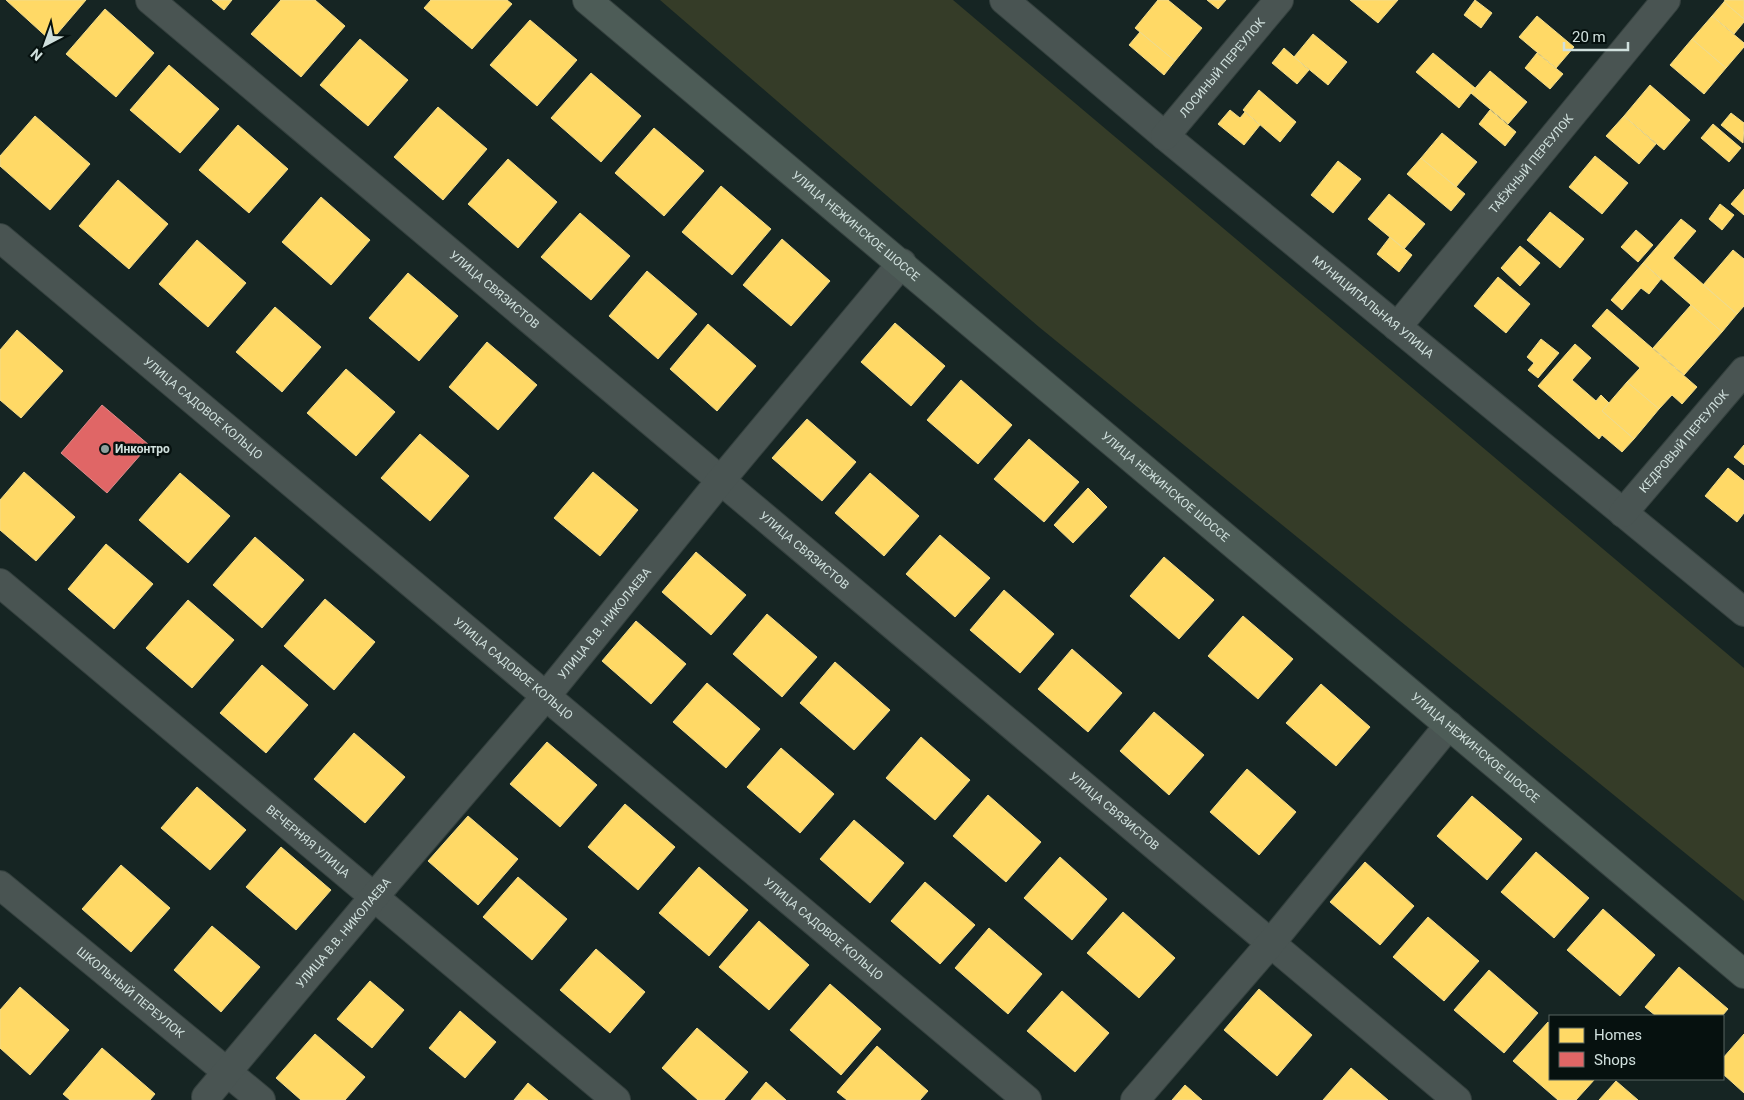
<svg xmlns="http://www.w3.org/2000/svg" width="1744" height="1100" font-family="Roboto,sans-serif">
  <style>
    .green { fill: #353c28 }
    .homes { fill: #ffd966; stroke: #f1db8a }
    .shops { fill: #e06666; stroke: #db8b8a }
    .lines { fill: none; stroke-linecap: round; stroke-linejoin: round }
    .minor-casing { stroke: #34403e; stroke-width: 30 }
    .major-casing { stroke: #34403e; stroke-width: 30 }
    .minor { stroke: #495452; stroke-width: 28 }
    .major { stroke: #4d5c57; stroke-width: 28 }
    .poi-dot { fill: #8f9f9c; stroke: #06110f; stroke-width: 2 }
    .labels { text-anchor: middle; dominant-baseline: central; stroke-width: 5; stroke-linejoin: round; paint-order: stroke }
    .street-label { font-size: 12px; fill: #d0e0dd; stroke: #06110f }
    .poi-label { font-size: 12px; font-weight: bold; fill: #d0e0dd; stroke: #06110f; text-anchor: start }
  </style>
  <rect width="100%" height="100%" fill="#162523"/>
  <!-- green -->
  <path class="green" d="M660 0H953L1744 668V901L1039 327Z"/>
  <!-- homes -->
  <path class="homes" d="M6 0H86L51 41Z
    M212 0H232L224 10Z
    M281 0H315L345 26 301 77 251 34Z
    M431 0H507L512 4 472 49 424 8Z
    M1158 0H1168L1202 28 1175 61 1135 28Z
    M1207 0H1226L1218 9Z
    M1350 0H1398L1378 23Z
    M1475 0 1492 13 1481 28 1464 15Z
    M1725 0H1744V19L1724 2Z
    M1724 2 1744 19V22L1734 34 1712 16Z
    M105 9 154 53 116 97 66 54Z
    M1537 16 1574 47 1556 68 1519 37Z
    M1712 16 1744 43V47L1726 68 1692 39Z
    M530 20 577 60 537 106 490 65Z
    M1140 32 1175 61 1164 75 1129 45Z
    M1313 34 1347 62 1328 85 1294 57Z
    M360 39 408 80 368 126 320 85Z
    M1692 39 1726 68 1704 94 1670 65Z
    M1284 48 1309 70 1297 84 1272 63Z
    M1433 53 1475 88 1459 108 1416 72Z
    M1537 53 1563 74 1550 89 1525 68Z
    M169 65 219 109 180 153 130 110Z
    M1490 71 1527 102 1508 124 1471 93Z
    M591 73 641 116 601 162 551 118Z
    M1650 85 1690 120 1664 150 1624 116Z
    M1259 90 1296 122 1280 142 1243 110Z
    M438 107 487 149 443 200 394 157Z
    M1230 110 1240 118 1245 112 1260 125 1244 145 1218 124Z
    M1490 110 1516 132 1505 146 1479 124Z
    M1731 113 1744 123 1743 143 1721 125Z
    M35 116 90 164 50 210 0 166V156Z
    M1624 116 1656 144 1639 164 1606 136Z
    M1713 124 1741 148 1729 162 1701 138Z
    M238 125 288 169 249 213 199 170Z
    M654 128 704 171 664 216 615 173Z
    M1442 133 1477 162 1456 187 1421 158Z
    M1595 156 1628 183 1602 214 1569 187Z
    M1421 158 1465 194 1451 211 1407 174Z
    M508 159 557 202 518 248 468 204Z
    M1338 161 1361 179 1333 213 1311 195Z
    M118 180 168 224 129 269 79 226Z
    M721 186 771 229 732 275 682 232Z
    M1744 189V215L1731 204Z
    M1389 194 1425 224 1404 249 1368 219Z
    M321 197 370 240 331 285 282 242Z
    M1720 204 1734 215 1722 230 1709 219Z
    M1550 212 1584 239 1560 268 1527 240Z
    M580 213 630 256 591 300 541 257Z
    M1681 219 1696 231 1673 258 1737 314 1722 332 1643 263Z
    M1636 230 1653 245 1638 262 1621 247Z
    M1390 237 1412 255 1399 272 1377 254Z
    M782 239 830 281 791 326 743 285Z
    M197 240 246 283 208 327 159 284Z
    M1520 246 1540 263 1520 286 1501 268Z
    M1733 250 1744 259V306L1737 314 1703 285Z
    M1643 263 1661 279 1649 294 1641 288 1622 310 1611 300Z
    M647 271 697 314 658 359 609 316Z
    M408 273 458 316 419 361 369 318Z
    M1498 277 1530 304 1506 333 1474 306Z
    M1691 305 1722 332 1684 375 1653 348Z
    M275 307 321 347 282 392 236 352Z
    M1607 309 1697 387 1682 404 1672 395 1659 409 1627 382 1640 368 1592 326Z
    M895 323 945 366 911 406 861 362Z
    M708 324 756 366 717 411 670 369Z
    M17 330 63 371 21 418 0 400V350Z
    M1541 339 1559 353 1538 378 1528 370 1534 363 1527 357Z
    M487 342 537 385 498 430 449 387Z
    M1575 344 1591 358 1572 380 1596 401 1601 395 1609 403 1602 411 1634 439 1622 452 1602 435 1599 439 1538 386Z
    M346 369 395 412 356 456 307 413Z
    M961 380 1012 425 978 464 927 420Z
    M1627 382 1659 409 1634 439 1602 411Z
    M807 419 856 462 822 501 772 458Z
    M420 434 469 476 430 521 381 478Z
    M1029 439 1079 482 1044 522 994 479Z
    M1744 445V465L1734 457Z
    M1728 468 1744 481V513L1737 522 1705 496Z
    M24 472 75 517 36 561 0 530V500Z
    M593 472 638 510 600 556 554 518Z
    M180 473 230 516 188 563 139 520Z
    M870 473 919 516 884 556 835 513Z
    M1088 488 1107 507 1073 543 1054 525Z
    M940 535 990 578 955 617 906 574Z
    M255 537 304 580 262 628 213 585Z
    M106 544 153 584 114 629 68 589Z
    M696 552 746 595 711 635 662 592Z
    M1164 557 1214 600 1179 639 1130 596Z
    M1004 590 1054 634 1020 673 970 630Z
    M325 599 375 642 334 690 284 646Z
    M188 600 234 640 192 688 146 648Z
    M767 614 817 657 782 697 733 654Z
    M1243 616 1293 659 1258 699 1208 656Z
    M636 621 686 664 651 704 602 661Z
    M1072 649 1122 693 1088 732 1038 689Z
    M835 662 890 710 854 750 800 703Z
    M262 665 308 705 266 753 220 713Z
    M707 683 760 729 726 768 673 722Z
    M1321 684 1370 727 1336 766 1286 723Z
    M1154 712 1204 755 1169 795 1120 751Z
    M354 733 405 777 365 823 314 779Z
    M921 737 970 780 935 820 886 778Z
    M547 742 597 785 560 827 510 784Z
    M781 748 834 794 800 833 747 787Z
    M1247 769 1296 812 1259 855 1210 812Z
    M197 787 246 830 210 870 161 828Z
    M988 795 1041 842 1006 882 953 836Z
    M1472 796 1522 839 1487 880 1437 836Z
    M625 804 675 847 638 890 588 847Z
    M468 816 518 859 478 905 428 861Z
    M854 820 904 863 870 903 820 859Z
    M281 847 331 890 296 930 246 887Z
    M1536 852 1589 898 1554 938 1501 892Z
    M1060 857 1107 899 1072 940 1024 898Z
    M1365 862 1414 906 1380 945 1330 902Z
    M121 865 170 908 131 952 82 909Z
    M699 867 748 910 709 956 659 913Z
    M518 877 567 919 532 960 483 917Z
    M925 882 975 925 940 964 891 921Z
    M1603 909 1655 955 1620 996 1567 950Z
    M1123 912 1175 958 1139 998 1087 953Z
    M1428 917 1479 961 1444 1001 1393 957Z
    M759 921 809 965 769 1010 719 967Z
    M212 926 260 967 221 1012 174 970Z
    M989 928 1042 974 1008 1014 955 968Z
    M596 949 645 992 610 1033 560 990Z
    M1679 967 1728 1009 1722 1016H1656L1645 1007Z
    M1489 970 1538 1013 1504 1053 1454 1010Z
    M370 981 404 1010 372 1048 337 1019Z
    M830 984 881 1029 841 1075 790 1030Z
    M20 987 69 1030 30 1075 0 1048V1010Z
    M1259 989 1312 1035 1277 1076 1224 1030Z
    M1062 991 1109 1033 1075 1072 1027 1031Z
    M460 1011 496 1042 465 1078 429 1048Z
    M1548 1022 1550 1024V1079H1595L1576 1100H1558L1513 1061Z
    M697 1028 748 1072 724 1100H698L662 1068Z
    M315 1034 365 1077 345 1100H301L276 1078Z
    M1744 1034V1093L1723 1074V1058Z
    M877 1046 928 1091 920 1100H847L837 1092Z
    M102 1048 155 1094 150 1100H70L63 1094Z
    M1351 1068 1388 1100H1323Z
    M1616 1081 1638 1100H1599Z
    M766 1082 786 1100H751Z
    M528 1083 548 1100H514Z
    M1185 1085 1202 1100H1172Z"/>
  <!-- shops -->
  <path class="shops" d="M102 405 149 445 107 493 61 453Z"/>
  <g class="lines">
    <!-- minor casing -->
    <g class="minor-casing">
      <g id="minor">
        <path id="s1" d="M150 0 1457 1100"/>
        <path id="s2" d="M1004 0 1165 136 1744 612"/>
        <path id="s3" d="M1165 136 1279 0"/>
        <path id="s4" d="M0 238 1027 1100"/>
        <path id="s5" d="M1397 327 1666 0"/>
        <path id="s6" d="M1623 513 1744 371"/>
        <path id="s7" d="M0 583 616 1100"/>
        <path id="s8" d="M0 885 261 1100"/>
        <path id="s9" d="M206 1097 373 898 546 696 721 480 902 263"/>
        <path d="M1135 1100 1270 944 1449 725"/>
      </g>
    </g>
    <!-- major casing -->
    <g class="major-casing">
      <g id="major">
        <path id="s10" d="M587 0 1744 974"/>
      </g>
    </g>
    <!-- minor -->
    <use href="#minor" class="minor"/>
    <!-- major -->
    <use href="#major" class="major"/>
  </g>
  <!-- markers -->
  <circle class="poi-dot" cx="105" cy="449" r="5"/>
  <g class="labels">
    <!-- street labels -->
    <g class="street-label">
      <text stroke="none"><textPath href="#s3" startOffset="89">ЛОСИНЫЙ ПЕРЕУЛОК</textPath></text>
      <text stroke="none"><textPath href="#s5" startOffset="211">ТАЁЖНЫЙ ПЕРЕУЛОК</textPath></text>
      <text stroke="none"><textPath href="#s10" startOffset="351">УЛИЦА НЕЖИНСКОЕ ШОССЕ</textPath></text>
      <text stroke="none"><textPath href="#s1" startOffset="450">УЛИЦА СВЯЗИСТОВ</textPath></text>
      <text stroke="none"><textPath href="#s2" startOffset="480">МУНИЦИПАЛЬНАЯ УЛИЦА</textPath></text>
      <text stroke="none"><textPath href="#s4" startOffset="265">УЛИЦА САДОВОЕ КОЛЬЦО</textPath></text>
      <text stroke="none"><textPath href="#s6" startOffset="94">КЕДРОВЫЙ ПЕРЕУЛОК</textPath></text>
      <text stroke="none"><textPath href="#s10" startOffset="756">УЛИЦА НЕЖИНСКОЕ ШОССЕ</textPath></text>
      <text stroke="none"><textPath href="#s1" startOffset="855">УЛИЦА СВЯЗИСТОВ</textPath></text>
      <text stroke="none"><textPath href="#s9" startOffset="619">УЛИЦА В.В. НИКОЛАЕВА</textPath></text>
      <text stroke="none"><textPath href="#s4" startOffset="670">УЛИЦА САДОВОЕ КОЛЬЦО</textPath></text>
      <text stroke="none"><textPath href="#s10" startOffset="1161">УЛИЦА НЕЖИНСКОЕ ШОССЕ</textPath></text>
      <text stroke="none"><textPath href="#s1" startOffset="1260">УЛИЦА СВЯЗИСТОВ</textPath></text>
      <text stroke="none"><textPath href="#s7" startOffset="402">ВЕЧЕРНЯЯ УЛИЦА</textPath></text>
      <text stroke="none"><textPath href="#s4" startOffset="1075">УЛИЦА САДОВОЕ КОЛЬЦО</textPath></text>
      <text stroke="none"><textPath href="#s9" startOffset="214">УЛИЦА В.В. НИКОЛАЕВА</textPath></text>
      <text stroke="none"><textPath href="#s8" startOffset="169">ШКОЛЬНЫЙ ПЕРЕУЛОК</textPath></text>
    </g>
    <!-- poi labels -->
    <g class="poi-label">
      <text x="115" y="449">Инконтро</text>
    </g>
  </g>
  <!-- legend -->
  <rect x="1549" y="1015" width="175" height="65" fill="#06110f" stroke="#576461"/>
  <rect x="1559" y="1028" width="25" height="15" fill="#ffd966" stroke="#576461"/>
  <text x="1594" y="1040" font-size="15" fill="#d0e0dd">Homes</text>
  <rect x="1559" y="1052" width="25" height="15" fill="#e06666" stroke="#576461"/>
  <text x="1594" y="1065" font-size="15" fill="#d0e0dd">Shops</text>
  <!-- north arrow -->
  <g transform="translate(45 45) rotate(221)" stroke="#06110f" stroke-width="4" paint-order="stroke">
  <path d="M0-4L9 19L0 12L-9 19Z" fill="#d0e0dd"/>
  <text y="-8" font-size="14" font-weight="bold" text-anchor="middle" fill="#d0e0dd">N</text>
  </g>
  <!-- scale -->
  <path d="M1564 42v8h64v-8" fill="none" stroke="#d0e0dd" stroke-width="2.5"/>
  <text x="1572" y="42" font-size="15" fill="#d0e0dd" stroke="#06110f" stroke-width="4" paint-order="stroke">20 m</text>
</svg>
